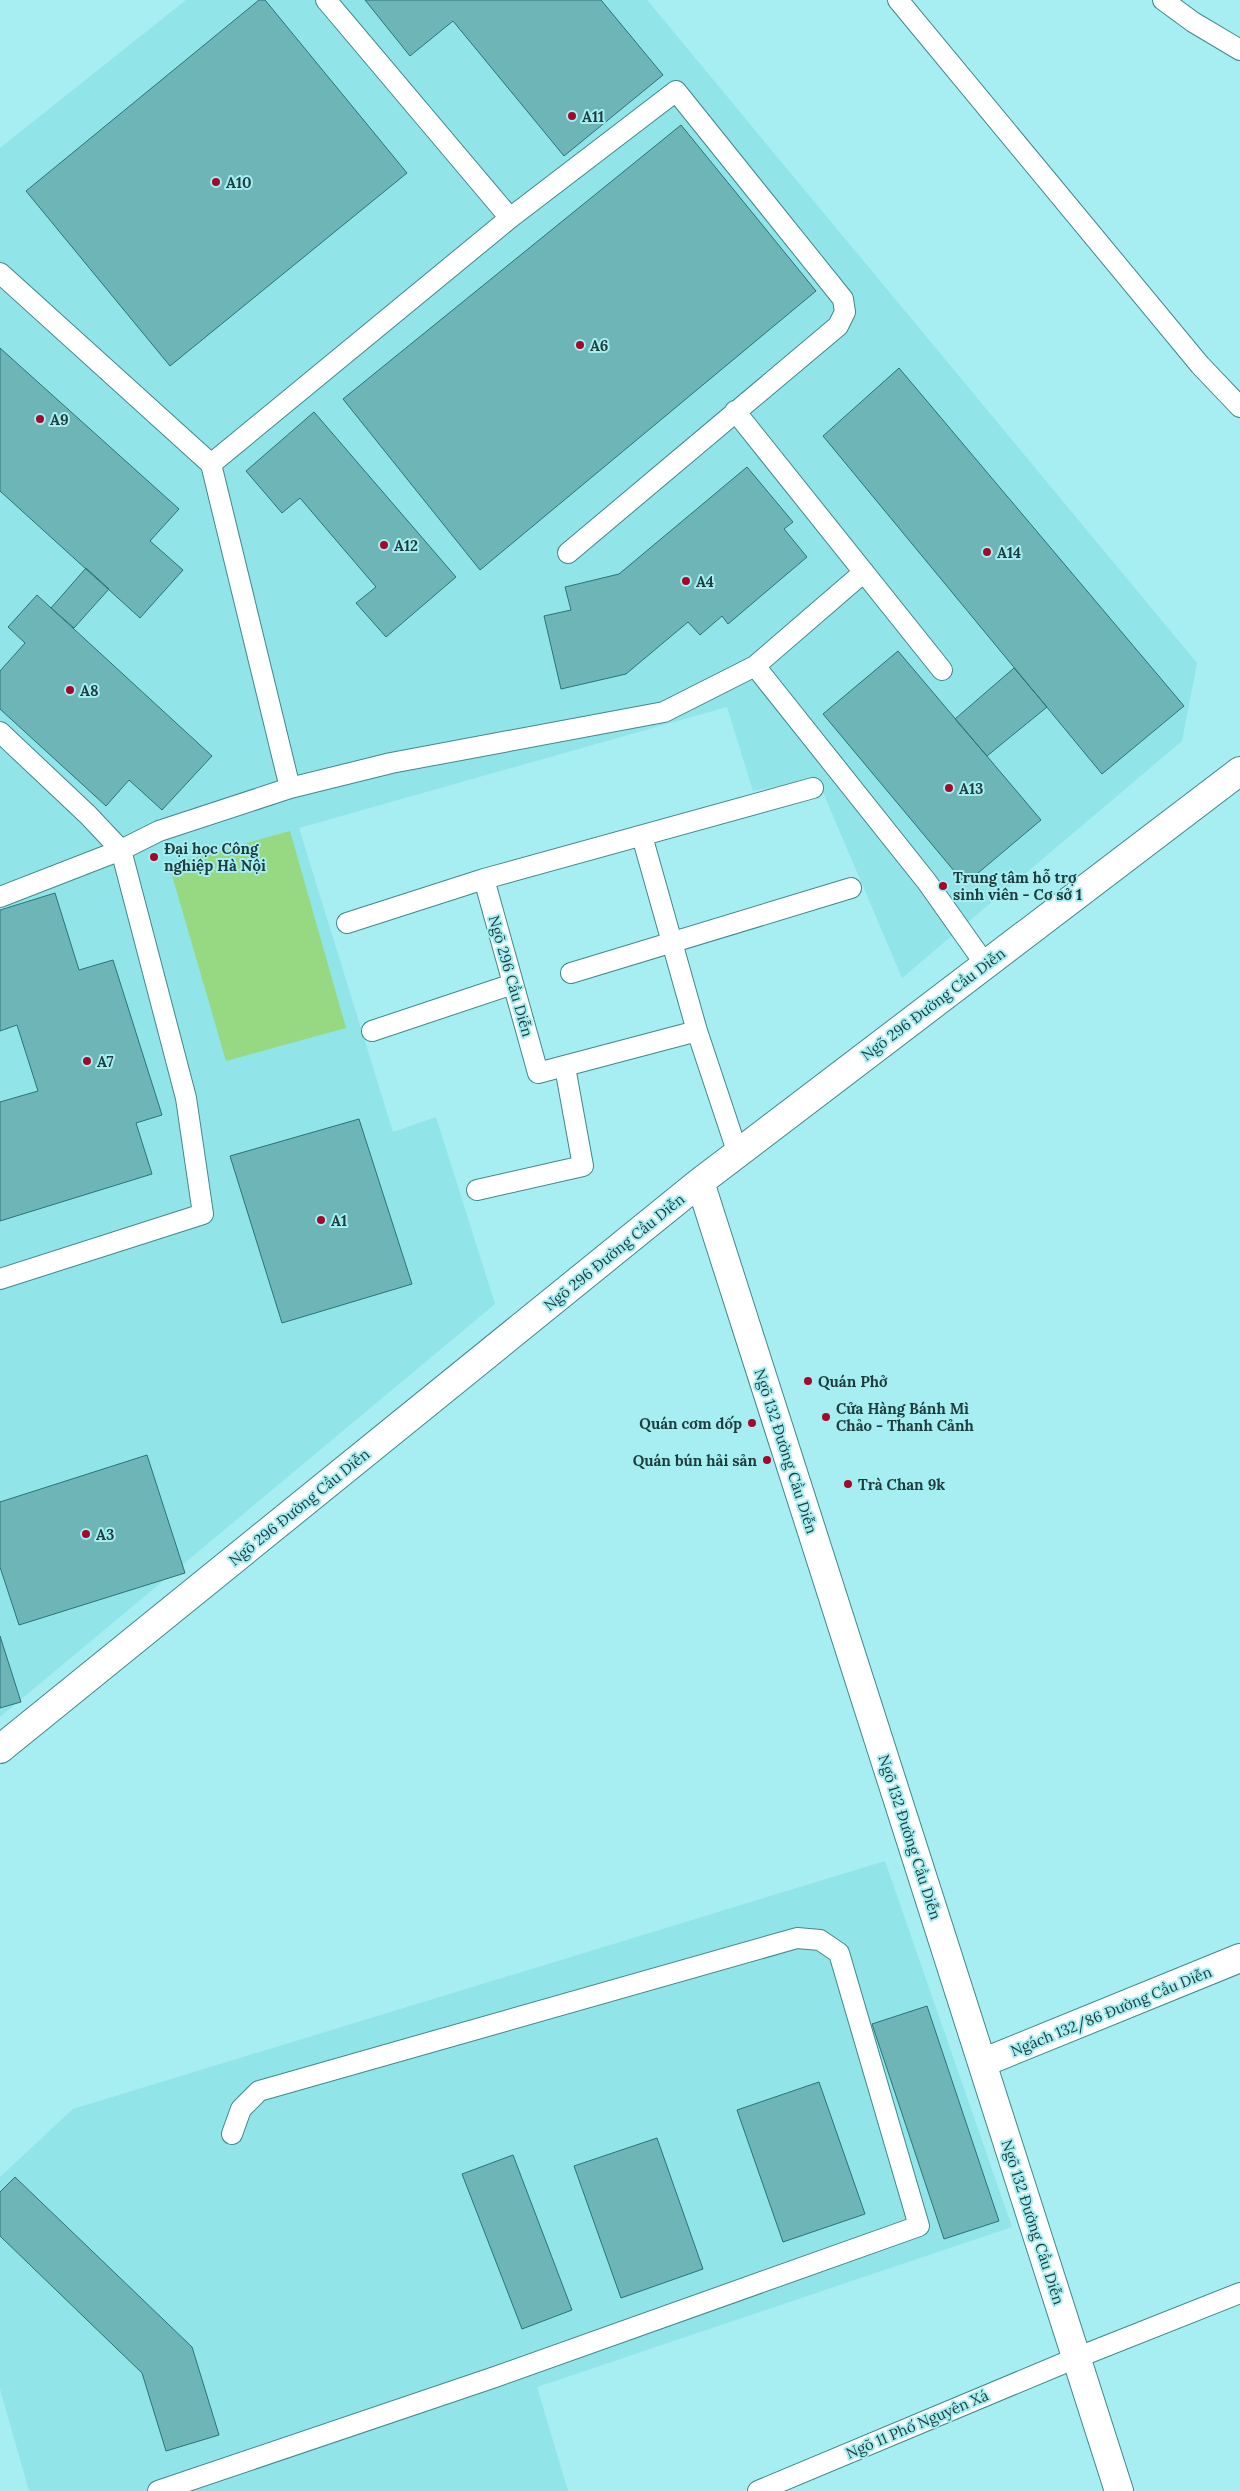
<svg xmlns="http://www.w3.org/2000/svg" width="1240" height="2491" font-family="Lora,serif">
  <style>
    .built { fill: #91e4e7 }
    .pitch { fill: #96d982 }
    .building { fill: #6eb5b8; stroke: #2a7476 }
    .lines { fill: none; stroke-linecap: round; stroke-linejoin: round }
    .service-casing { stroke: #41888b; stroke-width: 22 }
    .minor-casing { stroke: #41888b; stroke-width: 30 }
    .service { stroke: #fff; stroke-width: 20 }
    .minor { stroke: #fff; stroke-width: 28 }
    .poi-dot { fill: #a4082d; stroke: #a6eef1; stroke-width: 2 }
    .labels { text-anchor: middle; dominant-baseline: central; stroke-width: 4; stroke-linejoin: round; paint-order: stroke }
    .poi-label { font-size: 15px; font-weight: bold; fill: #1e3c3d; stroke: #a6eef1; text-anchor: start }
    .street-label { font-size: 15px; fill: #1e3c3d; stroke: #a6eef1 }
  </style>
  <rect width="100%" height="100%" fill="#a6eef1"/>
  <!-- built -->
  <path class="built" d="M186 0H647L1197 663 1182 741 902 978 817 778 753 791 727 707 299 828 393 1132 436 1117 495 1304 0 1717V913L9 910 0 886V148Z
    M885 1861 1012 2227 537 2387 568 2491H29L0 2389V2177L73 2109Z"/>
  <!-- pitch -->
  <path class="pitch" d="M290 831 346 1028 226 1061 169 865Z"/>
  <!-- building -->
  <path class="building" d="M259 0H265L407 173 170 366 26 191Z
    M365 0H601L663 75 564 156 453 21 410 56Z
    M681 125 816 291 480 570 343 399Z
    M0 348 179 509 150 541 183 570 140 618 0 491Z
    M899 368 1184 706 1102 774 823 436Z
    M314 412 456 577 386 637 356 603 376 587 300 498 282 513 246 471Z
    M747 467 793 522 784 529 807 557 728 624 722 616 700 635 688 622 626 674 561 689 544 616 571 610 565 587 619 574Z
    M86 568 109 589 74 628 51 608Z
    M37 595 212 756 162 810 129 780 106 806 0 709V671L25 643 8 627Z
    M898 651 1041 820 965 884 823 714Z
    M1014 668 1047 707 987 756 955 719Z
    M55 893 79 970 113 960 162 1115 136 1123 152 1174 0 1221V1102L38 1091 17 1025 0 1031V910Z
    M359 1119 412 1284 282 1323 230 1156Z
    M147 1455 185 1573 19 1625 0 1567V1502Z
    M0 1636 21 1702 0 1708Z
    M927 2006 999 2221 944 2239 872 2024Z
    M819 2082 865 2214 783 2242 737 2110Z
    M657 2138 703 2269 621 2298 574 2166Z
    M513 2155 572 2310 522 2329 462 2174Z
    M15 2177 192 2347 219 2435 166 2451 142 2373 0 2236V2192Z"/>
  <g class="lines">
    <!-- service casing -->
    <g class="service-casing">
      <path id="service" d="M326 0 510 218
        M898 0 1200 365 1240 407
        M1163 0 1193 22 1240 50
        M0 273 211 464 290 788
        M735 411 942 670
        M211 464 510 218 676 91 843 299 845 312 838 326 568 553
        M755 666 927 882 985 964
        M0 732 88 815 121 850 186 1098 203 1214 0 1279
        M642 836 697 1031 738 1154
        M0 897 121 850 159 831 290 788 391 763 664 712 755 666 864 572
        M347 923 484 879
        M571 973 851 888
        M372 1031 513 984
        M697 1031 538 1073 484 879 813 788
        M477 1190 583 1166 565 1067
        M158 2491 495 2377 919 2226 839 1953 820 1940 797 1938 259 2091 241 2109 232 2134
        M758 2491 1076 2358 1240 2293"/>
    </g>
    <!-- minor casing -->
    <g class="minor-casing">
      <path id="minor" d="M700 1182 1119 2491
        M0 1749 700 1182 1240 771
        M982 2063 1240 1958"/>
    </g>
    <!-- service -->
    <use href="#service" class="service"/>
    <!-- minor -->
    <use href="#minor" class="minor"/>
  </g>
  <!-- markers -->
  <g class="poi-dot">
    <circle cx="572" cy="116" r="5"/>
    <circle cx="216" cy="182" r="5"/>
    <circle cx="580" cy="345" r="5"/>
    <circle cx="40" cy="419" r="5"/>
    <circle cx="384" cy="545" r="5"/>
    <circle cx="987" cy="552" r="5"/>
    <circle cx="686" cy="581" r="5"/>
    <circle cx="70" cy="690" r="5"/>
    <circle cx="949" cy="788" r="5"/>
    <circle cx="154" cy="857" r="5"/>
    <circle cx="943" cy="886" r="5"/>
    <circle cx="87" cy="1061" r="5"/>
    <circle cx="321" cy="1220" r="5"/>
    <circle cx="808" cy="1381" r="5"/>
    <circle cx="826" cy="1417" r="5"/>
    <circle cx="752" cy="1423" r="5"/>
    <circle cx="767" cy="1460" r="5"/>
    <circle cx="848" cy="1484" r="5"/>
    <circle cx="86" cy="1534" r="5"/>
  </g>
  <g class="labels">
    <!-- poi labels -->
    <g class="poi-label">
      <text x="582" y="116">A11</text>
      <text x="226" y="182">A10</text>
      <text x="590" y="345">A6</text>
      <text x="50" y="419">A9</text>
      <text x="394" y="545">A12</text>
      <text x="997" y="552">A14</text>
      <text x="696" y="581">A4</text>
      <text x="80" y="690">A8</text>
      <text x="959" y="788">A13</text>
      <text x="164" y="848">Đại học Công<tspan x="164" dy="17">nghiệp Hà Nội</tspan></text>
      <text x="953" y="877">Trung tâm hỗ trợ<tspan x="953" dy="17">sinh viên - Cơ sở 1</tspan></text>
      <text x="97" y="1061">A7</text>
      <text x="331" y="1220">A1</text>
      <text x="818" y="1381">Quán Phở</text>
      <text x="836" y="1408">Cửa Hàng Bánh Mì<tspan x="836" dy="17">Chảo - Thanh Cảnh</tspan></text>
      <text x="742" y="1423" text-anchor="end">Quán cơm dốp</text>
      <text x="757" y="1460" text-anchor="end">Quán bún hải sản</text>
      <text x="858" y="1484">Trà Chan 9k</text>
      <text x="96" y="1534">A3</text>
    </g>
    <!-- street labels -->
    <g class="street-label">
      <text transform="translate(511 976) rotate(74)">Ngõ 296 Cầu Diễn</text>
      <text transform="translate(933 1004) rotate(-37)">Ngõ 296 Đường Cầu Diễn</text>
      <text transform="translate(614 1252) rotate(-39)">Ngõ 296 Đường Cầu Diễn</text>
      <text transform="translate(786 1451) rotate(72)">Ngõ 132 Đường Cầu Diễn</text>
      <text transform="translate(299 1507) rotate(-39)">Ngõ 296 Đường Cầu Diễn</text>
      <text transform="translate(910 1837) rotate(72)">Ngõ 132 Đường Cầu Diễn</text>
      <text transform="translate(1111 2011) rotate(-22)">Ngách 132/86 Đường Cầu Diễn</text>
      <text transform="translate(1033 2222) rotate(72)">Ngõ 132 Đường Cầu Diễn</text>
      <text transform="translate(917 2424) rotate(-23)">Ngõ 11 Phố Nguyên Xá</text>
    </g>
  </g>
</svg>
